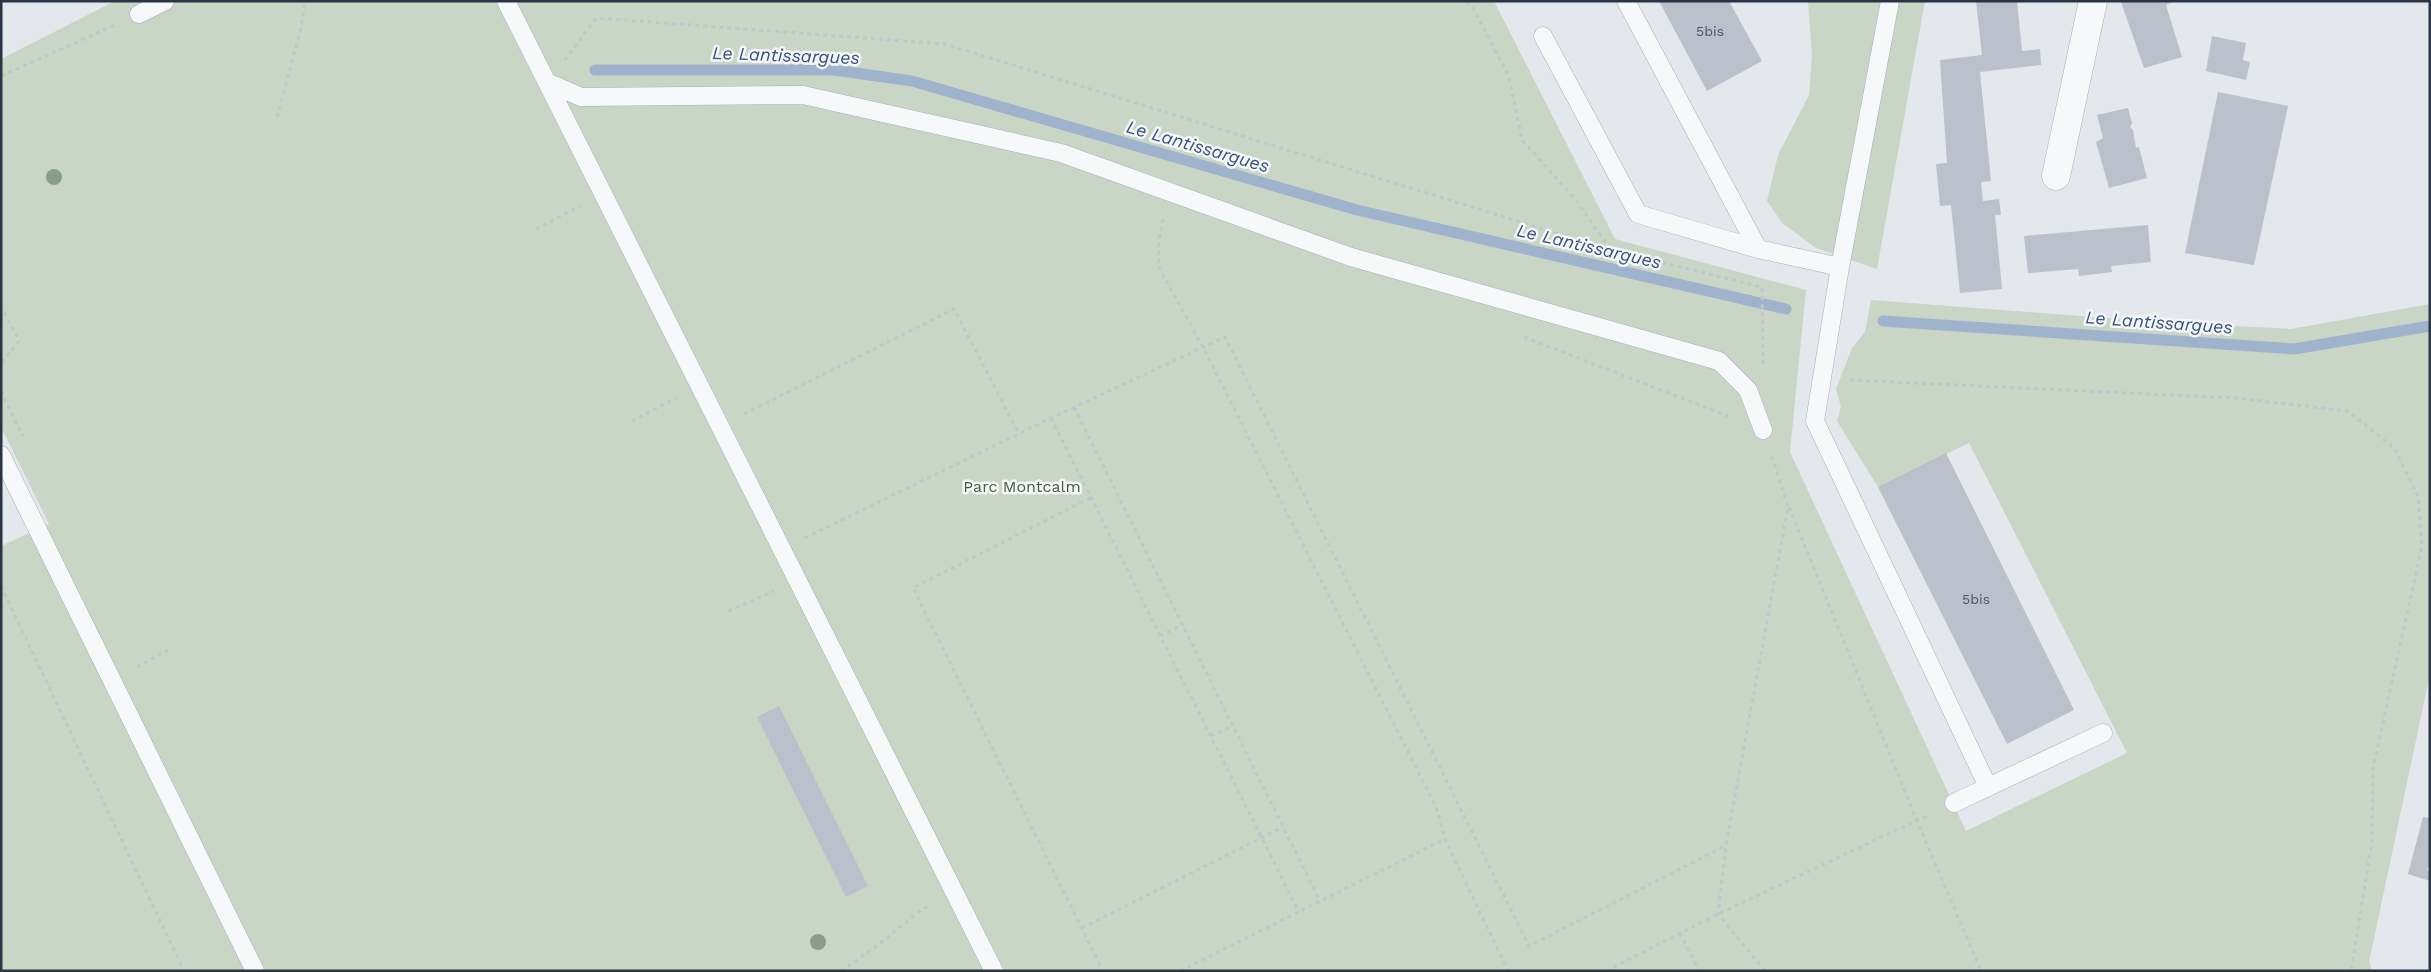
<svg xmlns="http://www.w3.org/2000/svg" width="2431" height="972" font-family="'Work Sans',sans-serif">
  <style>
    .green { fill: #c9d6c5 }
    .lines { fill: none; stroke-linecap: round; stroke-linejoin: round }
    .stream { stroke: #9fb4cc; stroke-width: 11 }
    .building { fill: #bbc0ca }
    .lane-casing { stroke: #a9aeb7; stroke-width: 19 }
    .street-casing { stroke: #a9aeb7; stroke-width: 29 }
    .path { stroke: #c2c5cb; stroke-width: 3; stroke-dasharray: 4 4; stroke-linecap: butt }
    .lane { stroke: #f7f8fa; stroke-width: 18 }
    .street { stroke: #f7f8fa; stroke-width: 28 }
    .tree { fill: #899d89 }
    .labels { text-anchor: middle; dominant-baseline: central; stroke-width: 5; stroke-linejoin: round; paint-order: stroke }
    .number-label { font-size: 14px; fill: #4f5766 }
    .park-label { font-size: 16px; fill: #3f6138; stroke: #f4f6f9 }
    .water-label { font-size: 18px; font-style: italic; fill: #34527a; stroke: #f4f6f9 }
  </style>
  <rect width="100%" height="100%" fill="#e4e7ec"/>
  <!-- green -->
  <path class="green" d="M115 1H1494L1615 239 1806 290 1790 452 1966 831 2127 753 1969 443 1878 487 1837 421 1841 407 1836 389 1852 348 1865 332 1871 300 2159 322 2291 329 2430 304V674L2369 962 2372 971H1V546L49 524 1 427V59Z
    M1808 1H1925L1877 269 1816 248 1782 223 1767 201 1778 155 1809 95 1812 55Z"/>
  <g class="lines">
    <!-- stream -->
    <path class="stream" d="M595 70H834L912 81 1357 210 1786 309
      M1883 321 2294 349 2430 326"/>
  </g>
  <!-- building -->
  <path class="building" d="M1659 1H1729L1762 61 1707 91Z
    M1976 1H2017L2022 51 2040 49 2041 65 1980 72 1991 181 1981 182 1983 201 1999 199 2001 215H1995L2002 289 1960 293 1951 205 1940 206 1936 164 1947 163 1940 60 1982 55Z
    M2124 1H2175L2166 5 2182 57 2144 68 2121 2Z
    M2212 36 2246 43 2243 60 2250 62 2246 80 2206 71Z
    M2218 92 2288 106 2254 265 2185 253Z
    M2128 108 2132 123 2130 127 2133 130 2136 148 2139 147 2147 178 2109 188 2096 142 2103 138 2097 115Z
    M2148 225 2151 262 2111 266 2112 272 2079 276 2078 269 2028 273 2024 236Z
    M1946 453 2074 710 2007 744 1878 487Z
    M779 706 868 886 846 897 757 717Z
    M2423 817 2430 818V862L2427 870 2430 871V881L2408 874Z"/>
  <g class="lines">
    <!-- lane casing -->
    <g class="lane-casing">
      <path id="lane" d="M506 1 994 971
        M1626 1 1758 249
        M1890 1 1840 267 1815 421 1988 787
        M139 14 165 1
        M1543 36 1638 214 1758 249 1840 267
        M549 83 581 97 803 95 1061 153 1351 257 1719 361 1748 390 1763 430
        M1 455 255 971
        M1954 803 2103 733"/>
    </g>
    <!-- street casing -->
    <g class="street-casing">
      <path id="street" d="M2056 176 2093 1"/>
    </g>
    <!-- path -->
    <path class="path" d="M1467 1 1475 11 1509 77 1522 140 1576 200 1610 249
      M565 60 596 18 945 44 1611 250 1762 287 1763 364
      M1 76 115 25
      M277 117 301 28 305 1
      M1163 219 1159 241V268L1203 347 1436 807 1445 839 1508 971
      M536 229 580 206
      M1 305 19 341 1 363
      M1524 337 1728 416
      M1850 380 2235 398 2348 411 2394 448 2418 496 2422 546 2373 768 2372 841 2351 971
      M1 391 23 436
      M1074 407 1320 901
      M744 414 954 309 1019 434
      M1051 418 1299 912
      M632 421 676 398
      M1090 498 913 588 1103 971
      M1789 507 1917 821 1981 971
      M805 538 1051 418 1225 337 1529 946 1725 846
      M1 586 184 971
      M728 611 774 591
      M1160 636 1182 625
      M137 667 171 648
      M1211 736 1233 726
      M1082 928 1283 827
      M1680 933 1699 971
      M841 971 878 945 921 910 931 905
      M1180 971 1445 839
      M1606 971 1718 914 1931 814
      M1765 971 1718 914 1726 845 1788 507 1771 454"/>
    <!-- lane -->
    <use href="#lane" class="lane"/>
    <!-- street -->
    <use href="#street" class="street"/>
  </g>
  <!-- trees -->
  <g class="tree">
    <circle cx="54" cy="177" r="8"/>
    <circle cx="818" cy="942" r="8"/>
  </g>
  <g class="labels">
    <!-- number labels -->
    <g class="number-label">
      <text x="1710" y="31">5bis</text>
      <text x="1976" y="599">5bis</text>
    </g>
    <!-- park labels -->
    <g class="park-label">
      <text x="1022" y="486">Parc Montcalm</text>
    </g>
    <!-- water labels -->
    <g class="water-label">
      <text transform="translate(786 55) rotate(2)">Le Lantissargues</text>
      <text transform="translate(1198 146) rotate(16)">Le Lantissargues</text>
      <text transform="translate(1589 246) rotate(13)">Le Lantissargues</text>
      <text transform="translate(2159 322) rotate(4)">Le Lantissargues</text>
    </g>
  </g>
  <!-- border -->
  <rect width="2431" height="972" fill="none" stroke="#2b3445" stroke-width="5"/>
</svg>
